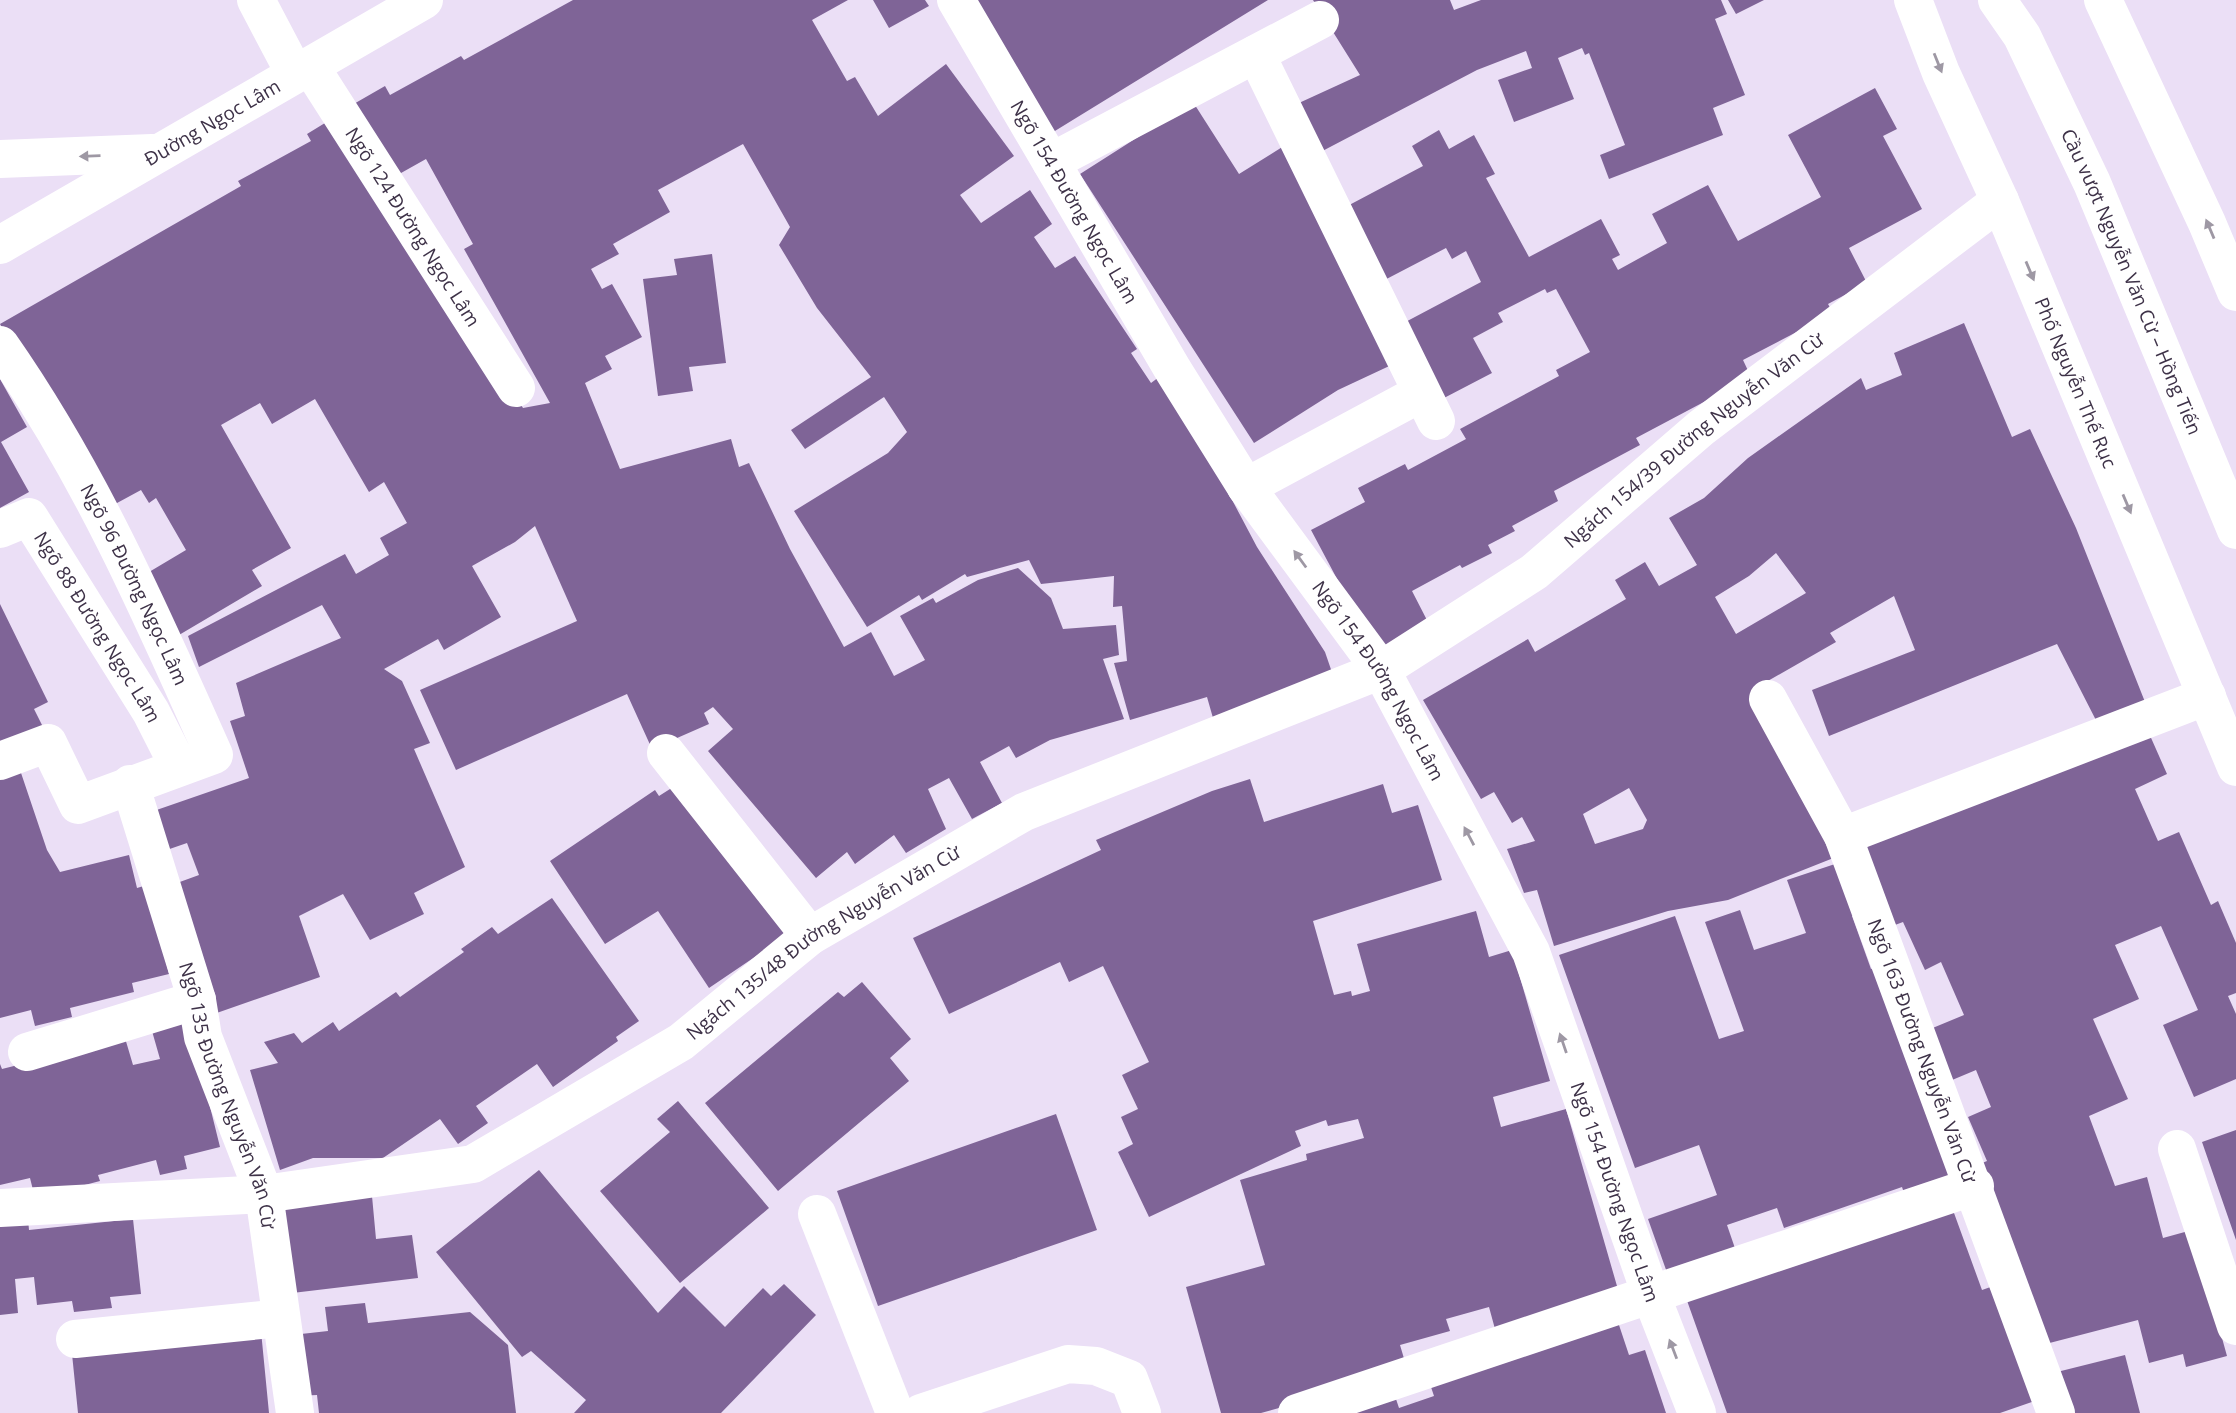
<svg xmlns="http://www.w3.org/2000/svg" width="2236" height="1413" font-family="'Open Sans',sans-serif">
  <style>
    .building { fill: #7f6497; fill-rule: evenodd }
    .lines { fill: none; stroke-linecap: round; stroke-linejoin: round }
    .minor { stroke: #fff; stroke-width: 38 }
    .major { stroke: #fff; stroke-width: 38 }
    .oneway { fill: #9e98a4 }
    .labels { text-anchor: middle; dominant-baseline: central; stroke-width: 7; stroke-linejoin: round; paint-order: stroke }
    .street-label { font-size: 19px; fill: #3e3248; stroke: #f5effb }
  </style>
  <rect width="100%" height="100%" fill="#ebdff6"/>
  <!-- building -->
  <path class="building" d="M573 0H848L812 20 847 81 855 77 878 116 946 64 1014 156 960 195 981 223 1030 190 1052 224 1034 237 1055 268 1075 256 1137 349 1131 353 1151 383 1159 377 1203 445 1257 547 1325 652 1336 684 1215 725 1207 697 1130 720 1114 663 1127 661 1122 606 1113 607 1114 576 1041 584 1029 560 967 577 965 574 922 600 919 595 867 627 794 511 888 453 907 432 884 397 805 449 791 430 871 377 817 308 779 245 790 227 743 144 658 190 670 212 613 244 619 254 591 269 602 289 612 284 642 337 605 356 612 369 585 383 620 469 731 439 739 467 749 463 790 549 844 647 871 632 894 676 925 660 900 616 933 598 936 603 978 580 1018 568 1051 598 1063 629 1116 625 1119 655 1103 659 1124 719 1050 740 1016 758 1009 746 980 762 1002 803 972 819 949 778 928 789 946 829 906 853 894 835 855 864 847 852 816 878 708 751 733 729 713 707 704 713 709 724 652 749 627 694 456 770 420 690 577 621 535 526 515 542 472 566 501 617 444 650 438 639 384 669 402 681 430 743 414 749 465 867 414 893 424 914 370 940 343 894 299 916 320 977 211 1015 166 887 199 875 187 843 158 853 145 814 249 778 230 721 245 716 236 683 341 638 322 605 199 667 188 636 345 554 356 574 389 555 380 538 407 523 384 482 369 492 315 399 272 424 260 403 221 425 291 548 252 570 262 586 179 635 144 575 186 550 156 498 149 503 141 490 106 509 0 324 241 186 238 181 311 141 307 134 338 115 523 408 550 403 464 249 473 244 426 159 385 182 345 109 385 86 390 95 461 56 464 60Z
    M873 0H925L929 6 889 28Z
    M967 0H1268L1050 134Z
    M1313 0H1450L1454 10 1481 0H1721L1727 14 1715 19 1745 95 1713 108 1723 135 1609 179 1600 155 1625 145 1589 53 1585 55 1582 48 1558 58 1574 99 1514 122 1498 80 1532 68 1526 51 1477 70 1311 157 1288 108 1360 75Z
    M1728 0H1764L1736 14Z
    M1875 88 1897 129 1883 136 1922 209 1849 248 1867 283 1828 304 1833 313 1743 360 1751 377 1636 438 1640 445 1554 491 1558 501 1512 526 1515 531 1488 545 1492 553 1462 568 1460 565 1412 591 1430 626 1377 654 1311 530 1365 502 1358 488 1405 464 1408 470 1466 439 1460 429 1559 376 1556 370 1590 352 1556 289 1547 293 1545 289 1498 313 1503 322 1473 338 1492 373 1444 398 1396 327 1481 282 1466 251 1452 259 1446 248 1375 285 1336 212 1423 166 1412 146 1439 130 1449 149 1474 135 1495 174 1486 178 1529 257 1601 219 1620 255 1612 259 1618 270 1667 243 1652 214 1708 185 1738 241 1821 197 1788 135Z
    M1193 102 1239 174 1287 144 1400 361 1338 390 1254 443 1080 174Z
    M712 254 726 363 689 367 693 391 658 396 643 279 677 275 674 259Z
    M1964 323 2012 437 2030 429 2076 528 2147 707 2101 730 2057 644 1829 736 1812 690 1915 650 1894 596 1830 633 1836 642 1759 686 1836 857 1728 900 1668 911 1554 946 1537 890 1524 893 1507 849 1535 841 1522 817 1512 823 1494 792 1481 799 1423 700 1528 639 1535 652 1626 599 1615 580 1645 562 1659 586 1697 565 1669 518 1704 498 1748 458 1861 378 1866 390 1902 375 1894 353ZM1776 553 1806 593 1736 634 1715 597 1749 576ZM1629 788 1647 820 1643 829 1595 844 1583 814Z
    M0 379 27 427 1 442 29 492 0 508Z
    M0 604 48 702 34 709 47 735 0 756Z
    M2148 731 2167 774 2135 789 2158 841 2179 832 2211 905 2218 901 2236 943V993L2228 996 2236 1014V1079L2194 1097 2163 1025 2198 1010 2161 926 2115 945 2139 999 2093 1019 2128 1099 2089 1116 2115 1186 2147 1177 2163 1238 2192 1230 2227 1356 2186 1367 2183 1354 2149 1363 2138 1320 2038 1346 1975 1166 1987 1161 1968 1117 1991 1107 1976 1070 1945 1083 1923 1032 1964 1015 1941 962 1925 970 1903 922 1887 928 1853 850Z
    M18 764 47 850 60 872 129 855 137 888 147 885 169 974 132 983 134 992 70 1008 72 1017 35 1026 31 1010 0 1018V770Z
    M1250 779 1264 822 1383 784 1392 813 1418 805 1442 880 1313 921 1334 995 1351 991 1352 996 1370 991 1357 944 1476 911 1489 957 1512 950 1550 1081 1493 1097 1501 1127 1566 1109 1619 1293 1495 1329 1489 1307 1446 1319 1450 1331 1400 1345 1408 1372 1261 1413H1221L1186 1287 1265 1265 1240 1180 1307 1160 1306 1154 1364 1138 1358 1119 1328 1126 1326 1120 1295 1131 1301 1146 1149 1217 1118 1152 1133 1144 1121 1117 1138 1109 1122 1075 1149 1062 1103 966 1069 982 1060 962 949 1014 913 938 1101 850 1096 840 1212 791Z
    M681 782 787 935 709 988 658 911 605 944 550 861 655 790 659 796Z
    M1844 861 1862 912 1852 916 1871 969 1879 966 1965 1179 1906 1199 1902 1187 1784 1228 1777 1208 1727 1225 1738 1257 1670 1281 1648 1219 1717 1195 1699 1145 1635 1168 1559 955 1675 916 1719 1039 1744 1031 1705 922 1740 910 1754 950 1806 933 1787 880Z
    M552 898 639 1021 616 1037 618 1041 553 1087 537 1064 476 1106 488 1123 458 1144 440 1119 383 1158H313L280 1170 250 1070 278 1063 264 1042 294 1033 302 1043 333 1022 339 1031 396 992 400 997 464 952 461 949 492 927 498 934Z
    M862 982 911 1039 890 1058 909 1081 778 1191 705 1103 838 992 844 997Z
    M189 1022 220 1147 184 1156 187 1169 160 1175 156 1160 98 1175 100 1181 35 1198 30 1178 0 1185V1064L2 1069 125 1038 133 1065 160 1059 152 1031Z
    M678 1101 769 1208 680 1283 600 1191 670 1132 657 1119Z
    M1056 1114 1097 1230 878 1306 837 1191Z
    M2236 1130V1240L2202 1142Z
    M539 1170 658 1313 684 1286 725 1327 763 1288 771 1296 784 1284 816 1315 721 1413H574L586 1400 531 1351 522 1357 436 1252Z
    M372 1196 376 1239 412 1235 418 1278 284 1294 272 1199Z
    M1950 1202 1982 1290 2002 1283 2043 1398 2000 1413H1727L1685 1295Z
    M28 1219 29 1230 133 1219 141 1294 110 1297 112 1308 74 1312 72 1301 37 1305 34 1277 15 1279 18 1313 0 1315V1222Z
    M365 1303 368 1323 470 1312 508 1345 516 1413H319L317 1395 295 1396 301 1334 328 1331 325 1307Z
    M1616 1316 1629 1355 1645 1350 1666 1413H1317L1394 1393 1399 1408 1434 1396 1428 1378Z
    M261 1331 269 1413H78L71 1344Z
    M2125 1355 2140 1413H2064L2053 1373Z"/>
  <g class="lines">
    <!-- minor -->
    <g class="minor">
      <path d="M256 0 295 74"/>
      <path id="s1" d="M956 0 1173 370 1246 487 1381 670 1531 952 1651 1295 1697 1413"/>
      <path d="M1256 54 1436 421"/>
      <path id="s2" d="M310 66 516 388"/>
      <path d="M1051 162 1320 20"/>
      <path id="s3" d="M0 345C89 472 151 613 214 755L78 805 48 743 0 761"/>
      <path d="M1246 487 1421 393"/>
      <path id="s4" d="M0 529 29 517 151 712 179 767"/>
      <path id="s5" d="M1768 699 1843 836 2056 1413"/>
      <path d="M666 753 810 936"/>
      <path id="s6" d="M130 784 197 1000 203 1037 264 1194 295 1413"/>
      <path d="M1843 836 2207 696"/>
      <path d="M27 1052 197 1000"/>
      <path d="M2177 1149 2236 1326"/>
      <path id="s7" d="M0 1208 264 1194 473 1164 681 1042 810 936 1024 812 1381 670 1534 572 1701 428 2000 201"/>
      <path d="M817 1214 895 1413"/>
      <path d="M75 1339 281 1318"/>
      <path d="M921 1413 1068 1364 1096 1366 1129 1379 1142 1413"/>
      <path d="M1297 1413 1975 1186"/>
    </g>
    <!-- major -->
    <g class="major">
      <path id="s8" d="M1913 0 1941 73 2000 201 2236 767"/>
      <path id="s9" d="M1997 0 2022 36 2092 183 2236 530"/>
      <path d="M2103 0 2207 223 2236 292"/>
      <path d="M0 159 152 153"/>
      <path id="s10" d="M0 245 424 0"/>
    </g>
  </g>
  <!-- one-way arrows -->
  <defs><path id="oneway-solid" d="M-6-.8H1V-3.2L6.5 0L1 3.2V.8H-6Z" transform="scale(1.75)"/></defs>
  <g class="oneway">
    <use href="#oneway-solid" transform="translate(1938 63) rotate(68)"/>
    <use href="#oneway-solid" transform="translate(90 156) rotate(178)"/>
    <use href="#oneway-solid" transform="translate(2210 229) rotate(-113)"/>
    <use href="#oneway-solid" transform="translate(2030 271) rotate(67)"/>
    <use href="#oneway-solid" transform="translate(2127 504) rotate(67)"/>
    <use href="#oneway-solid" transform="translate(1300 559) rotate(-126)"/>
    <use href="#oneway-solid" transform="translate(1469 836) rotate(-118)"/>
    <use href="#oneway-solid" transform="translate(1563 1043) rotate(-109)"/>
    <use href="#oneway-solid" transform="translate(1673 1349) rotate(-111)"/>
  </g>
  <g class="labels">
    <!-- street labels -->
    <g class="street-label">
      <text stroke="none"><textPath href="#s10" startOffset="245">Đường Ngọc Lâm</textPath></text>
      <text stroke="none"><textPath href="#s1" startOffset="234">Ngõ 154 Đường Ngọc Lâm</textPath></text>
      <text stroke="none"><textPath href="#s2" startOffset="191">Ngõ 124 Đường Ngọc Lâm</textPath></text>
      <text stroke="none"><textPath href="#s9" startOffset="313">Cầu vượt Nguyễn Văn Cừ – Hồng Tiến</textPath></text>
      <text stroke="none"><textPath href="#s8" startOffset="416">Phố Nguyễn Thế Rục</textPath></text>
      <text stroke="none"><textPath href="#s7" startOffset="1904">Ngách 154/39 Đường Nguyễn Văn Cừ</textPath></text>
      <text stroke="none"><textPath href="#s3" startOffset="275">Ngõ 96 Đường Ngọc Lâm</textPath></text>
      <text stroke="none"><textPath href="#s4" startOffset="161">Ngõ 88 Đường Ngọc Lâm</textPath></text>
      <text stroke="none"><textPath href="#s1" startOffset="802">Ngõ 154 Đường Ngọc Lâm</textPath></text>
      <text stroke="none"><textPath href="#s7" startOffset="891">Ngách 135/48 Đường Nguyễn Văn Cừ</textPath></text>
      <text stroke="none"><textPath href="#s5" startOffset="385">Ngõ 163 Đường Nguyễn Văn Cừ</textPath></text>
      <text stroke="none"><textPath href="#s6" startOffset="327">Ngõ 135 Đường Nguyễn Văn Cừ</textPath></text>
      <text stroke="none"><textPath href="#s1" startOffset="1368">Ngõ 154 Đường Ngọc Lâm</textPath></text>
    </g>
  </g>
</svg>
